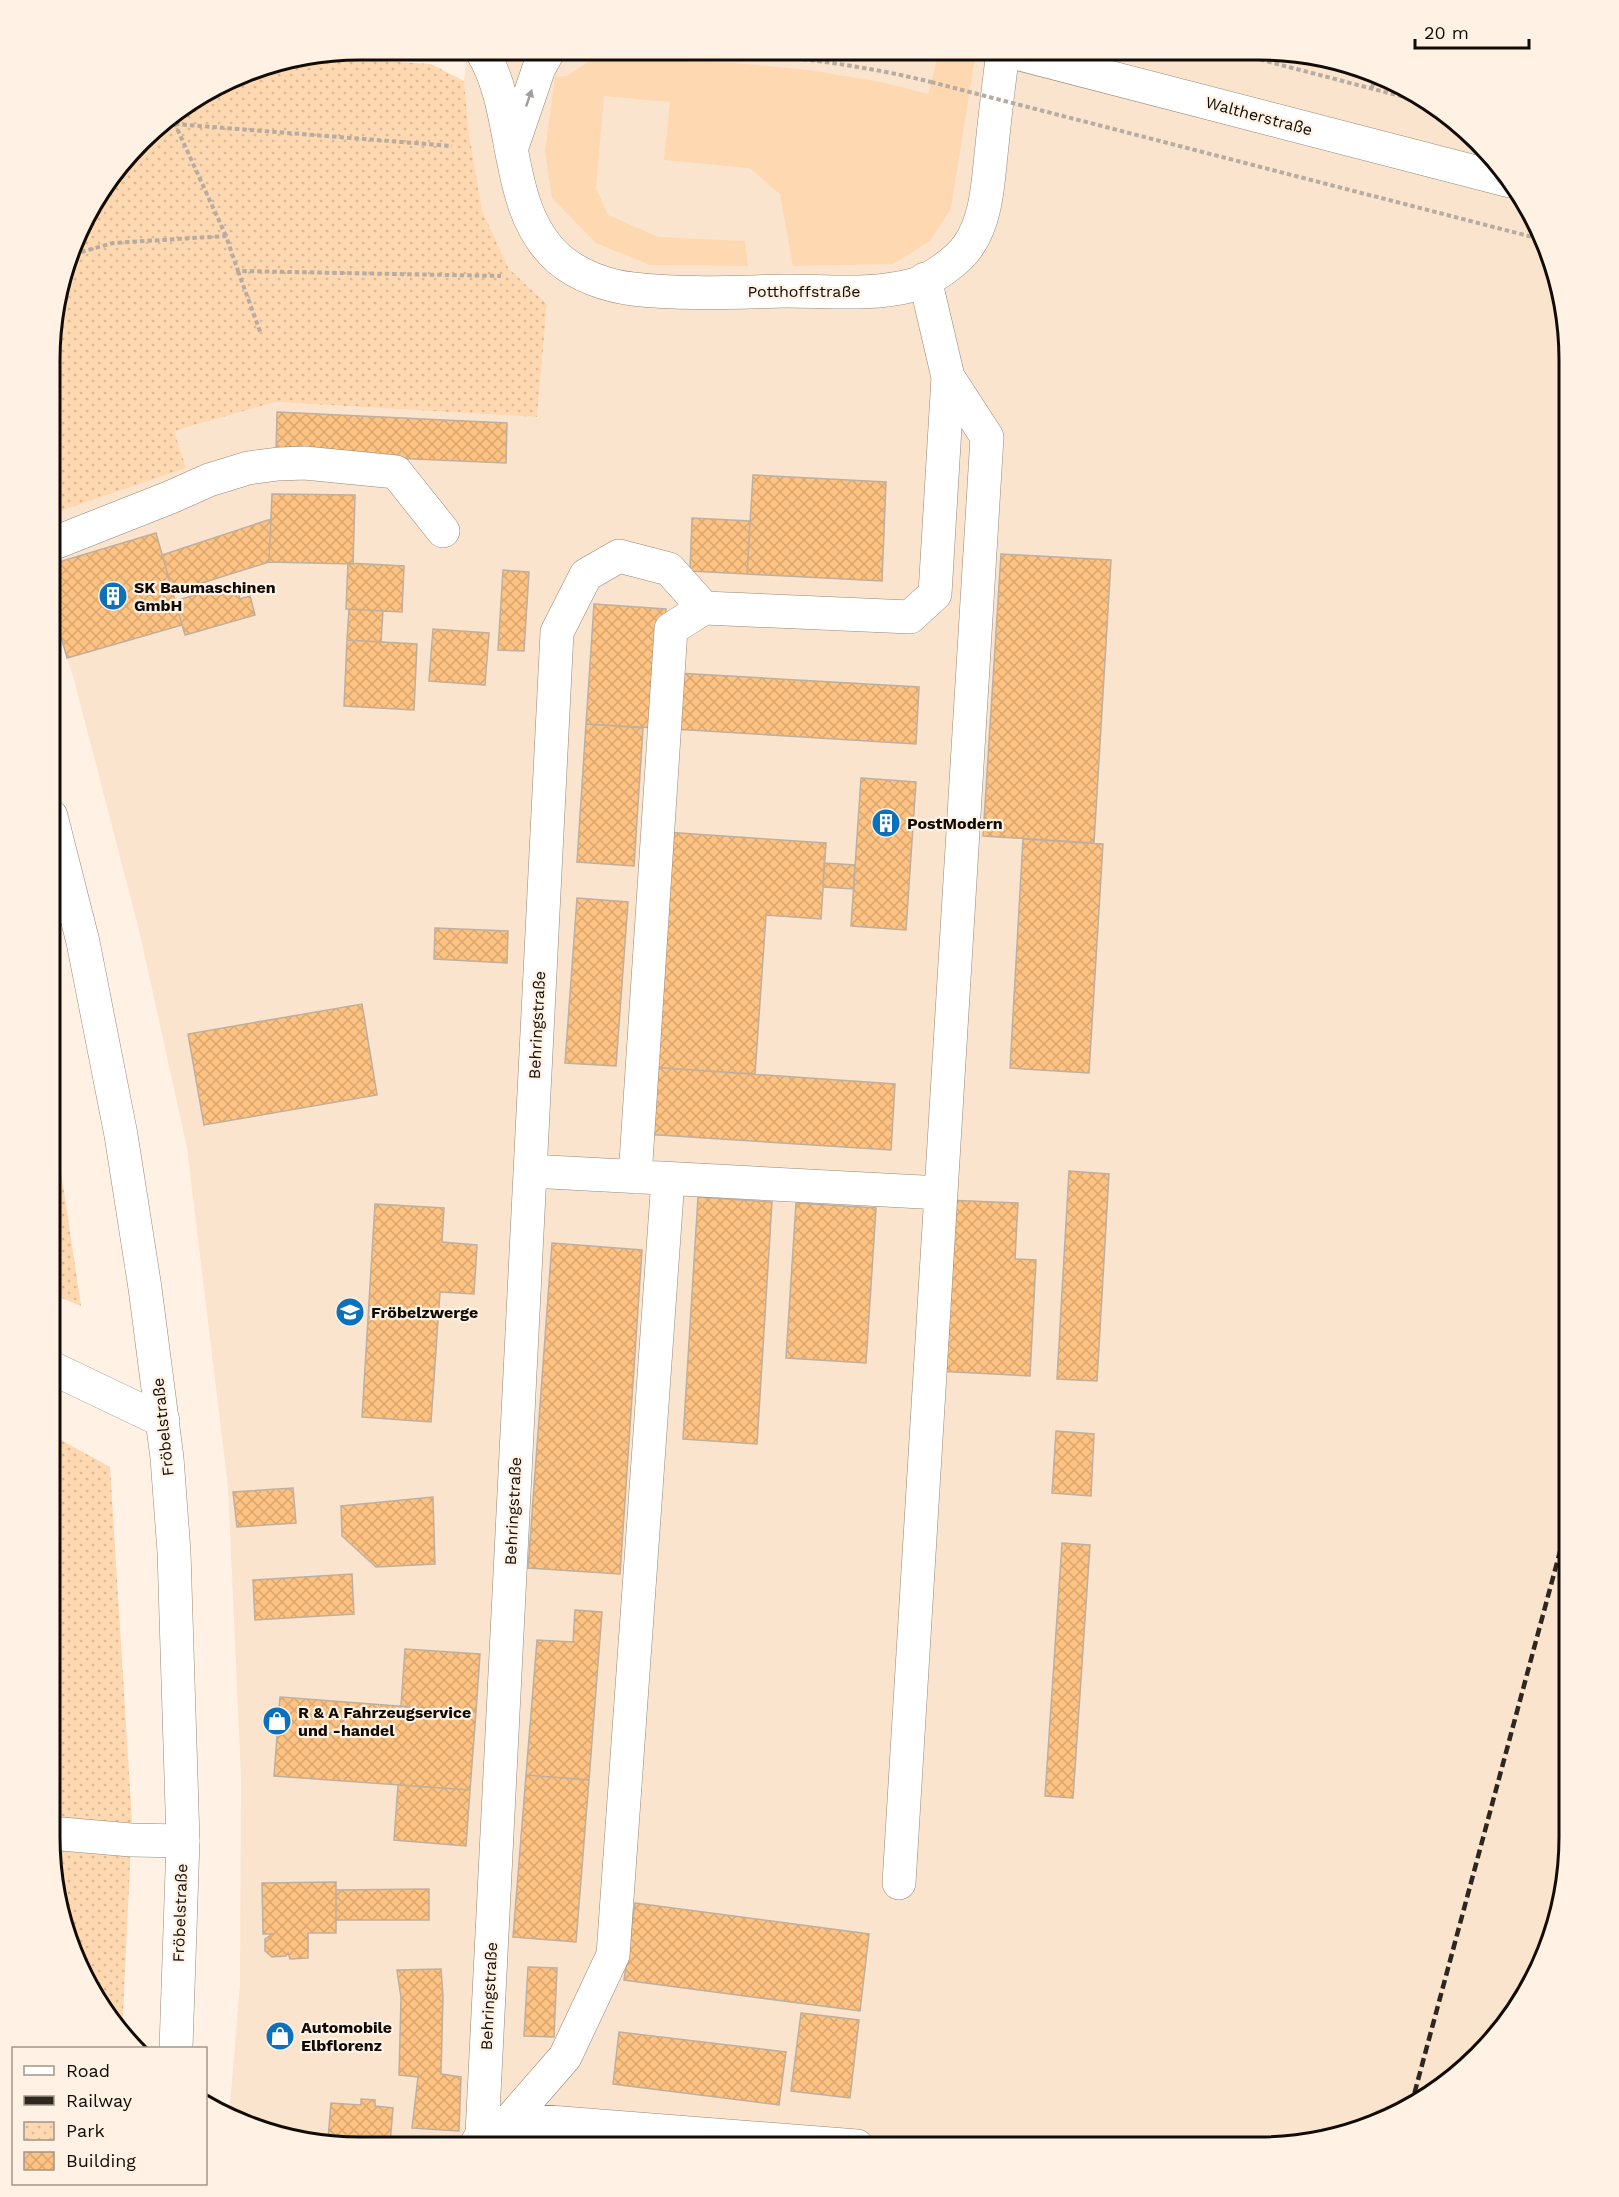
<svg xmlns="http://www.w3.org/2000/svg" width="1619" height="2197" font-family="'Work Sans',sans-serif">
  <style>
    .built { fill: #fae4cd }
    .grass { fill: #fdd8b1 }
    .park { fill: url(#park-dots) }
    .building { fill: url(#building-cross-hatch); stroke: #bfaf9f; stroke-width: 1.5 }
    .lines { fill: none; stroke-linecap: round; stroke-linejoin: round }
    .minor-casing { stroke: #968778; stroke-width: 34 }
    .major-casing { stroke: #968778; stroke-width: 34 }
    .path { stroke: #b7aca1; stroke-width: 4; stroke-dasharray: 4.5 3; stroke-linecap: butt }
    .minor { stroke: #fff; stroke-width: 33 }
    .major { stroke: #fff; stroke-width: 33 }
    .rail { stroke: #2d2720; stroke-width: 4.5; stroke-dasharray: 9 4.5; stroke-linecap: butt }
    .path-bridge { stroke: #b7aca1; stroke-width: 4; stroke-dasharray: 4.5 3; stroke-linecap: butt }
    .oneway { fill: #a09e9b }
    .labels { text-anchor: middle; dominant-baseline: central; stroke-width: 4.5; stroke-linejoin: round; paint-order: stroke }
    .street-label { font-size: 16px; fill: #110c06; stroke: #fff2e4 }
    .poi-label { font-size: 16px; font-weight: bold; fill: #110c06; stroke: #fff2e4; text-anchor: start }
    .rim { fill: none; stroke: #110c06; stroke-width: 3 }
  </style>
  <defs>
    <pattern id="park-dots" width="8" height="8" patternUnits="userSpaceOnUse" patternTransform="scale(1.5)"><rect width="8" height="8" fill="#fdd8b1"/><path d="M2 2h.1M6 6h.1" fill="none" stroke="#d8b897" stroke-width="1.8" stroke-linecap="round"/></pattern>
    <pattern id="building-cross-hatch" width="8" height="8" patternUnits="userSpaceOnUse" patternTransform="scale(1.5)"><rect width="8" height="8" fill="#fec382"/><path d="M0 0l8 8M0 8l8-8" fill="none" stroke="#d9a66f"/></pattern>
  </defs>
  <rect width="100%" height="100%" fill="#fff2e4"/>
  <!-- built -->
  <path class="built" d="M467 50 1300 52 1378 73 1448 113 1493 155 1537 222 1559 280 1569 359V1858L1553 1937 1517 2010 1464 2070 1397 2115 1339 2137 1260 2147 320 2145 260 2131 229 2116 240 1984 241 1777 228 1487 187 1148 140 934 73 676 52 613V514L185 468 174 431 275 402 537 417 547 304 509 269 482 211 469 133 464 81Z"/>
  <!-- grass -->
  <path class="grass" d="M939 51H976L951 208 930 241 893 264 793 266 780 194 749 168 664 160 670 102 604 96 596 188 608 215 658 237 745 241 748 266 650 265 596 243 552 198 545 151 555 77 567 76 594 58 735 63 808 70 881 82 928 94Z"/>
  <!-- park -->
  <path class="park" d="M317 57 431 64 464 81 469 133 482 211 509 269 547 304 537 417 275 402 174 431 186 468 52 514V319L91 205 155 126 260 66Z
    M51 1105 81 1306 50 1293Z
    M50 1434 110 1467 132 1822 122 2036 82 1975 60 1917 50 1838Z"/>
  <!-- building -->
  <path class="building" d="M277 412 507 423 506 463 276 453Z
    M753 475 886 482 882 581 747 574Z
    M272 494 355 495 353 564 269 562Z
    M692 518 750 521 747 574 690 571Z
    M271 519 269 562 173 592 162 555Z
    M156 533 182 625 67 658 52 604V564Z
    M1001 554 1111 560 1094 843 983 836Z
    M348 563 404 566 402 612 346 609Z
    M503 570 529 572 524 651 498 650Z
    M235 583 240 599 250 596 255 615 185 635 175 601Z
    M594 604 666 609 658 728 586 724Z
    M349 609 383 611 381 642 347 640Z
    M433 629 489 633 485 685 429 681Z
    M347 640 417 644 414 710 344 706Z
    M677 673 919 687 916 744 674 729Z
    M586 724 643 728 634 866 577 862Z
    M861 778 916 782 906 930 851 926Z
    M665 832 826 843 821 919 766 915 755 1074 649 1067Z
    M1023 839 1103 844 1089 1073 1010 1068Z
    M824 863 855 865 854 889 823 887Z
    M577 898 628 902 616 1066 565 1063Z
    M435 928 508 931 507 963 434 959Z
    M362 1004 377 1095 204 1125 188 1034Z
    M649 1067 895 1084 891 1150 644 1134Z
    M1069 1171 1109 1174 1097 1381 1057 1379Z
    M698 1197 772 1202 757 1444 683 1439Z
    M945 1200 1018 1203 1015 1259 1036 1260 1030 1376 936 1371Z
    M796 1203 876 1208 866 1363 786 1358Z
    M375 1204 444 1208 442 1242 477 1245 474 1294 440 1292 431 1422 362 1417Z
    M552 1243 642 1250 620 1574 528 1568Z
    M1056 1431 1094 1434 1091 1496 1052 1493Z
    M293 1488 296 1523 237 1527 233 1492Z
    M433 1497 435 1564 376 1567 342 1536 341 1506Z
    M1062 1543 1090 1545 1073 1798 1045 1796Z
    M352 1574 354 1614 255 1620 253 1580Z
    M575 1610 602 1612 589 1780 526 1775 537 1640 573 1642Z
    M405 1649 480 1654 476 1712 401 1706Z
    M280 1697 476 1712 470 1790 274 1776Z
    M526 1775 589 1780 576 1942 513 1937Z
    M398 1785 470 1790 466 1846 394 1840Z
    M336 1882V1933H308V1958L290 1959 288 1953 286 1956 272 1957 265 1951V1939L272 1934H263L262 1883Z
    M429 1889V1920H336V1890Z
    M635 1903 869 1934 860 2011 624 1980Z
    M528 1967 557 1968 554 2037 524 2036Z
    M441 1969 443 1996 441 2074 461 2077 459 2131 412 2128 418 2077 399 2075 401 1998 397 1970Z
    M801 2013 859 2020 850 2098 791 2091Z
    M619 2032 786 2052 779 2105 613 2084Z
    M361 2099 375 2100V2106L393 2108 390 2144 328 2139 331 2103 361 2105Z"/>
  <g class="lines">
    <!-- minor casing -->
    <g class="minor-casing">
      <path id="minor" d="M481 50C520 111 501 208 559 259 579 276 607 286 633 289 684 295 736 292 787 291 828 291 873 296 913 285 930 281 959 260 968 246 988 218 988 178 992 146 995 114 999 83 1003 51
        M512 147 539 68 549 50
        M52 544 171 497 209 480 248 468 278 464 305 463 396 472 443 531
        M530 1171 941 1193
        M635 1177 671 629 704 608 910 617 935 594 948 377 925 279
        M50 1367 163 1421
        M50 1833 131 1840 183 1841
        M899 1883 987 437 948 377
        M511 2119 857 2146
        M482 2134 511 2119 565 2057 613 1955 668 1179
        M476 2145 482 2134 557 632 586 575 619 556 669 569 704 608"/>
    </g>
    <!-- major casing -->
    <g class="major-casing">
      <path id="major" d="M1008 51 1510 181
        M51 816 83 942 121 1135 145 1288 167 1458 174 1552 183 1841 176 2048"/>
    </g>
    <!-- path -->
    <path class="path" d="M698 50C776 55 855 63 931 82
      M1231 52 1431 104
      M1372 88 1376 72
      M175 115V124L226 236
      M175 124 452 146
      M74 254 113 243 226 236 238 271 501 276
      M238 271 261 334"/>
    <!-- minor -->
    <use href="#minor" class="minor"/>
    <!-- major -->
    <use href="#major" class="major"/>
    <!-- rail -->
    <path class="rail" d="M1411 2106 1569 1518"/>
    <!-- path-bridge -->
    <path class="path-bridge" d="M931 82 1544 240"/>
  </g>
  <!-- one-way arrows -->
  <defs><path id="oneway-solid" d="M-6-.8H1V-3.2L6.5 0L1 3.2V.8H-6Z" transform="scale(1.5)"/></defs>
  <use class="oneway" href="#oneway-solid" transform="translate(529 98) rotate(-71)"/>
  <!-- icons -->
  <defs>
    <g id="building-disc" transform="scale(1.5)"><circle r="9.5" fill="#0b71bc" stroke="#fff2e4"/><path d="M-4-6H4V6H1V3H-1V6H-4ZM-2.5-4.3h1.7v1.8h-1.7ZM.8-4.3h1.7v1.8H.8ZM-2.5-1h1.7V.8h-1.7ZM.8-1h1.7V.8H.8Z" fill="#fff"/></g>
    <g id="school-disc" transform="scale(1.5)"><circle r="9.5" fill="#0b71bc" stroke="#fff2e4"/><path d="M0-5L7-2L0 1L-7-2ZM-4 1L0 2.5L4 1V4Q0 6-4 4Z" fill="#fff"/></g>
    <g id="shop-disc" transform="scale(1.5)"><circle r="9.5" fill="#0b71bc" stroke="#fff2e4"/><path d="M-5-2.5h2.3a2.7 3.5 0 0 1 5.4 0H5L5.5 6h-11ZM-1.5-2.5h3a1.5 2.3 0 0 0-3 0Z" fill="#fff"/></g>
  </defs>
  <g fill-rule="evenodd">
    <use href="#building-disc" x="113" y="596"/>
    <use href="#building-disc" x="886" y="823"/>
    <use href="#school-disc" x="350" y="1312"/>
    <use href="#shop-disc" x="277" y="1721"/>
    <use href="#shop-disc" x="280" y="2036"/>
  </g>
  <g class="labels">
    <!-- street labels -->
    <g class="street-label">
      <text transform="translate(1259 116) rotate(15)">Waltherstraße</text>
      <text x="804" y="291">Potthoffstraße</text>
      <text transform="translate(537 1025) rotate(-87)">Behringstraße</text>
      <text transform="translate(163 1427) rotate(-96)">Fröbelstraße</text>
      <text transform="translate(513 1511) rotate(-87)">Behringstraße</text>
      <text transform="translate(180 1913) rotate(-88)">Fröbelstraße</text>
      <text transform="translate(489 1996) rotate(-87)">Behringstraße</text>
    </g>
    <!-- poi labels -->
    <g class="poi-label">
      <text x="134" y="587">SK Baumaschinen<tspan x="134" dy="18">GmbH</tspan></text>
      <text x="907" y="823">PostModern</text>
      <text x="371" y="1312">Fröbelzwerge</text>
      <text x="298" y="1712">R &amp; A Fahrzeugservice<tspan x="298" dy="18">und -handel</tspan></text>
      <text x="301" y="2027">Automobile<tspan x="301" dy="18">Elbflorenz</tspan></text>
    </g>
  </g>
  <!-- crop -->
  <path d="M0 0H1619V2197H0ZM360 60H1259A300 300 0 0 1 1559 360V1837A300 300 0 0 1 1259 2137H360A300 300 0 0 1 60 1837V360A300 300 0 0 1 360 60Z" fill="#fff2e4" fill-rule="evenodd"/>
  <path class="rim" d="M360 60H1259A300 300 0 0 1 1559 360V1837A300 300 0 0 1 1259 2137H360A300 300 0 0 1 60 1837V360A300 300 0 0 1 360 60Z"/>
  <!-- legend -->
  <rect x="12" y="2047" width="195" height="138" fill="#fff2e4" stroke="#a0968b" stroke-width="1.5"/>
  <rect x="24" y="2066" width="30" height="9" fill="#ffffff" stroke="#a0968b" stroke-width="1.5"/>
  <text x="66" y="2077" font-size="18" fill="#110c06">Road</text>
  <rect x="24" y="2096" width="30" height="9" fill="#2d2720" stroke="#a0968b" stroke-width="1.5"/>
  <text x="66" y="2107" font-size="18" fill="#110c06">Railway</text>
  <rect x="24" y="2122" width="30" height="18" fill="url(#park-dots)" stroke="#a0968b" stroke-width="1.5"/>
  <text x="66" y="2137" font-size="18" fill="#110c06">Park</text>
  <rect x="24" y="2152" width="30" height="18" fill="url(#building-cross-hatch)" stroke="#a0968b" stroke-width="1.5"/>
  <text x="66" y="2167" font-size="18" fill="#110c06">Building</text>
  <!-- scale -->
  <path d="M1415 39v9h114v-9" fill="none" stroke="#110c06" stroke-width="3"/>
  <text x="1424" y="39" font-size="18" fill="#110c06" stroke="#fff2e4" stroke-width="4.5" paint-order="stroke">20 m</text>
</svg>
